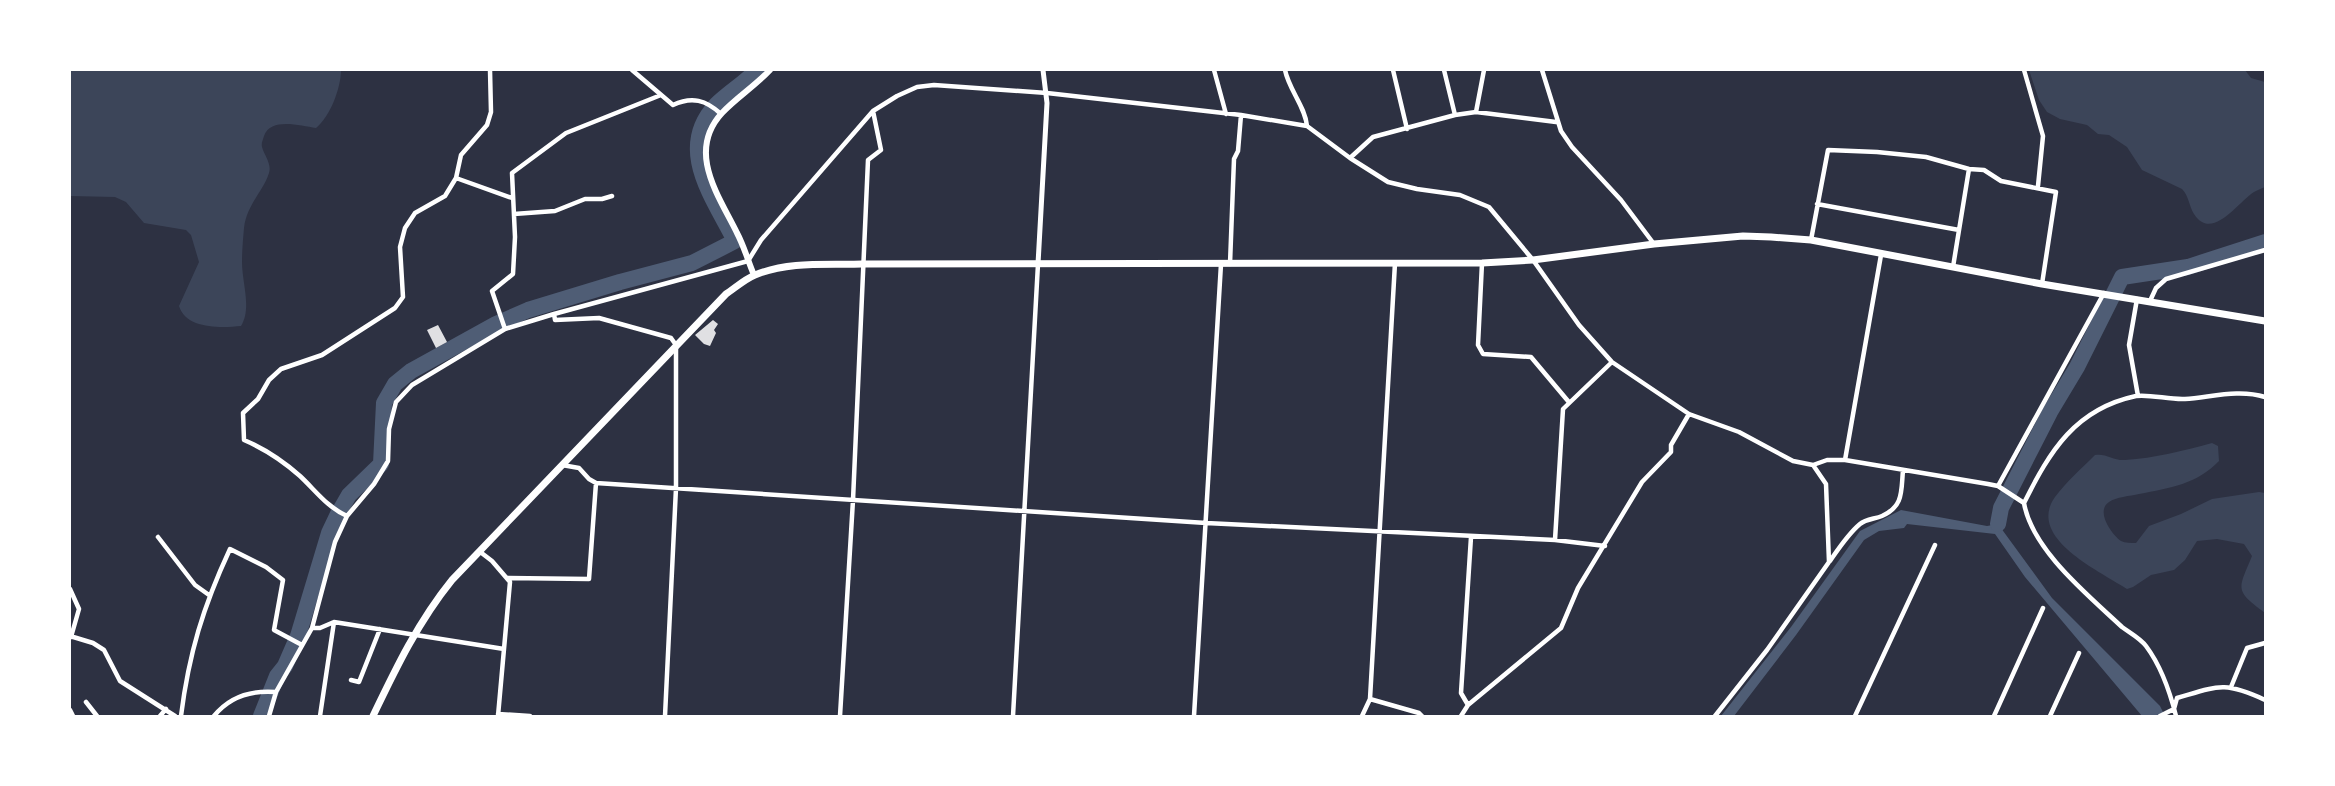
<svg xmlns="http://www.w3.org/2000/svg" width="2335" height="786" font-family="'DM Sans',sans-serif">
  <style>
    .green { fill: #3c4559 }
    .water { fill: #4f5d75 }
    .lines { fill: none; stroke-linecap: round; stroke-linejoin: round }
    .river { stroke: #4f5d75; stroke-width: 16 }
    .building { fill: #e0e0e3 }
    .minor { stroke: #fff; stroke-width: 4.5 }
    .tertiary { stroke: #fff; stroke-width: 5 }
    .secondary { stroke: #fff; stroke-width: 6 }
    .primary { stroke: #fff; stroke-width: 7 }
  </style>
  <rect width="100%" height="100%" fill="#2d3142"/>
  <!-- green -->
  <path class="green" d="M70 70H341C341 88 330 117 316 128 300 126 271 117 264 136 263 140 261 143 262 147 264 155 272 164 269 173 263 192 247 204 244 228 243 239 242 251 242 262 242 283 252 308 241 326 220 328 186 329 179 306L199 262 191 235 186 230 144 223 126 202 115 197 70 196Z
    M2029 70H2245L2251 78 2265 82V187C2261 189 2257 190 2254 192 2238 202 2212 242 2194 214 2189 206 2189 196 2182 189L2142 170 2127 147 2109 135 2098 134 2087 125 2060 119 2047 112 2039 100Z
    M2212 443 2218 446 2219 461C2197 484 2170 488 2139 494 2130 496 2116 497 2109 502 2095 511 2112 535 2121 541 2125 543 2131 543 2136 543L2149 526 2181 514 2212 499 2259 492 2265 493V613C2234 590 2238 590 2252 556L2244 544 2217 539 2197 541 2185 560 2174 570 2151 575 2133 587 2127 589C2100 571 2026 538 2055 497 2066 482 2082 468 2095 455 2106 453 2114 461 2125 460 2155 458 2183 451 2212 443Z"/>
  <!-- water -->
  <path class="water" d="M1901 510 1987 526 1998 524 2052 598 2160 706 2165 716H2142L2025 577 1995 534 1907 524 1904 528 1879 531 1864 540 1796 635 1734 716H1721L1791 627 1860 531Z"/>
  <g class="lines">
    <!-- river -->
    <path class="river" d="M1998 524 2001 508 2050 412 2077 367 2122 277 2188 267 2265 242
      M261 716 277 676 285 666 298 636 329 533 338 514 349 495 381 464 384 403 395 384 411 371 496 324 528 310 620 282 692 263 735 241C713 197 675 149 716 105 729 92 745 83 757 70"/>
  </g>
  <!-- building -->
  <path class="building" d="M713 320 718 324 714 330 716 333 710 346 704 344 695 335Z
    M438 325 447 342 436 348 427 330Z"/>
  <g class="lines">
    <!-- minor -->
    <path class="minor" d="M632 70 673 105C692 96 706 100 721 114
      M1214 70 1226 114
      M1285 70C1289 90 1305 106 1307 126
      M1393 70 1407 129
      M1444 70 1455 115
      M1542 70 1561 131 1572 147 1621 200 1654 244
      M2024 70 2043 136 2038 186
      M1476 112 1484 70
      M1350 158 1373 137 1455 115 1476 112 1556 122
      M456 178 512 198
      M1817 204 1959 230
      M514 214 555 211 585 199H602L612 196
      M1811 240 1828 150 1877 152 1926 157 1969 169 1984 170 2001 181 2056 192 2042 284
      M1482 263 1478 345 1483 354 1531 357 1568 401
      M1230 264 1234 159 1238 151 1241 115
      M1953 267 1969 169
      M2137 299 2129 345 2138 396
      M2150 301 2156 288 2166 279 2265 250
      M554 314 555 320 599 318 671 338 676 345V488L665 716
      M505 329 492 291 513 274 515 237 512 173 566 133 661 95
      M1845 460 1881 255
      M562 465 579 468 589 479 596 483 1206 523 1555 540 1605 546
      M1998 486 2104 293
      M347 516C327 507 316 491 300 476 283 461 265 449 244 440L243 413 258 399 269 380 281 369 322 355 395 308 403 297 400 247 405 228 415 213 445 196 456 178 461 155 487 125 491 112 490 70
      M158 537 195 585 209 595
      M1555 540 1563 409 1612 362
      M479 551 492 561 510 582 498 716
      M1830 561C1839 548 1848 534 1860 524 1866 519 1875 519 1882 516 1904 506 1901 491 1903 470
      M508 578 589 579 596 483
      M70 589 79 609 71 637
      M312 628H320L334 622 504 649
      M70 636 93 643 104 650 120 681 175 716
      M351 680 359 682 380 629
      M2231 687 2247 648 2265 643
      M1370 699 1419 713 1422 716
      M86 702 97 716
      M1468 705 1461 693 1471 537
      M70 710 73 716
      M498 714 530 716
      M160 716 166 709
      M181 716C189 653 203 607 230 549L266 567 283 580 274 630 302 645
      M214 716C230 696 251 690 276 692
      M269 716 276 692 312 628 335 542 347 516 374 484 388 461 389 429 396 402 412 385 505 329 554 314 748 261 761 240 873 111 897 96 917 87 934 85 1047 93 1241 115 1307 126 1350 158 1388 182 1417 189 1460 195 1489 207 1533 260 1579 325 1612 362 1689 414 1739 432 1793 461 1813 465 1827 460H1845L1988 484 1998 486 2024 503
      M320 716 334 622
      M840 716 853 500 868 160 881 150 873 111
      M1013 716 1038 264
      M1194 716 1221 264
      M1362 716 1370 699 1395 263
      M1461 716 1468 705 1561 628 1578 588 1642 482 1671 452V445L1689 414
      M1715 716 1767 650 1829 562 1826 484 1813 465
      M1855 716 1935 545
      M1994 716 2043 608
      M2050 716 2079 653
      M2160 716 2174 709 2177 698C2218 686 2224 681 2265 700
      M2176 716C2170 692 2161 666 2146 646 2140 638 2130 633 2122 627 2088 595 2032 550 2024 503 2050 451 2075 409 2136 396 2150 394 2170 400 2185 399 2212 397 2239 389 2265 397"/>
    <!-- tertiary -->
    <path class="tertiary" d="M1038 264 1047 103 1043 70"/>
    <!-- secondary -->
    <path class="secondary" d="M754 275C748 261 744 246 737 233 719 196 686 152 722 113 736 98 755 86 770 70"/>
    <!-- primary -->
    <path class="primary" d="M373 716C396 668 418 622 452 580L726 294C735 288 745 279 755 275 788 261 827 265 862 264L1482 263 1533 260 1654 244 1743 236 1771 237 1811 240 2042 284 2265 321"/>
  </g>
  <!-- border -->
  <rect width="2335" height="786" fill="none" stroke="#ffffff" stroke-width="142"/>
</svg>
